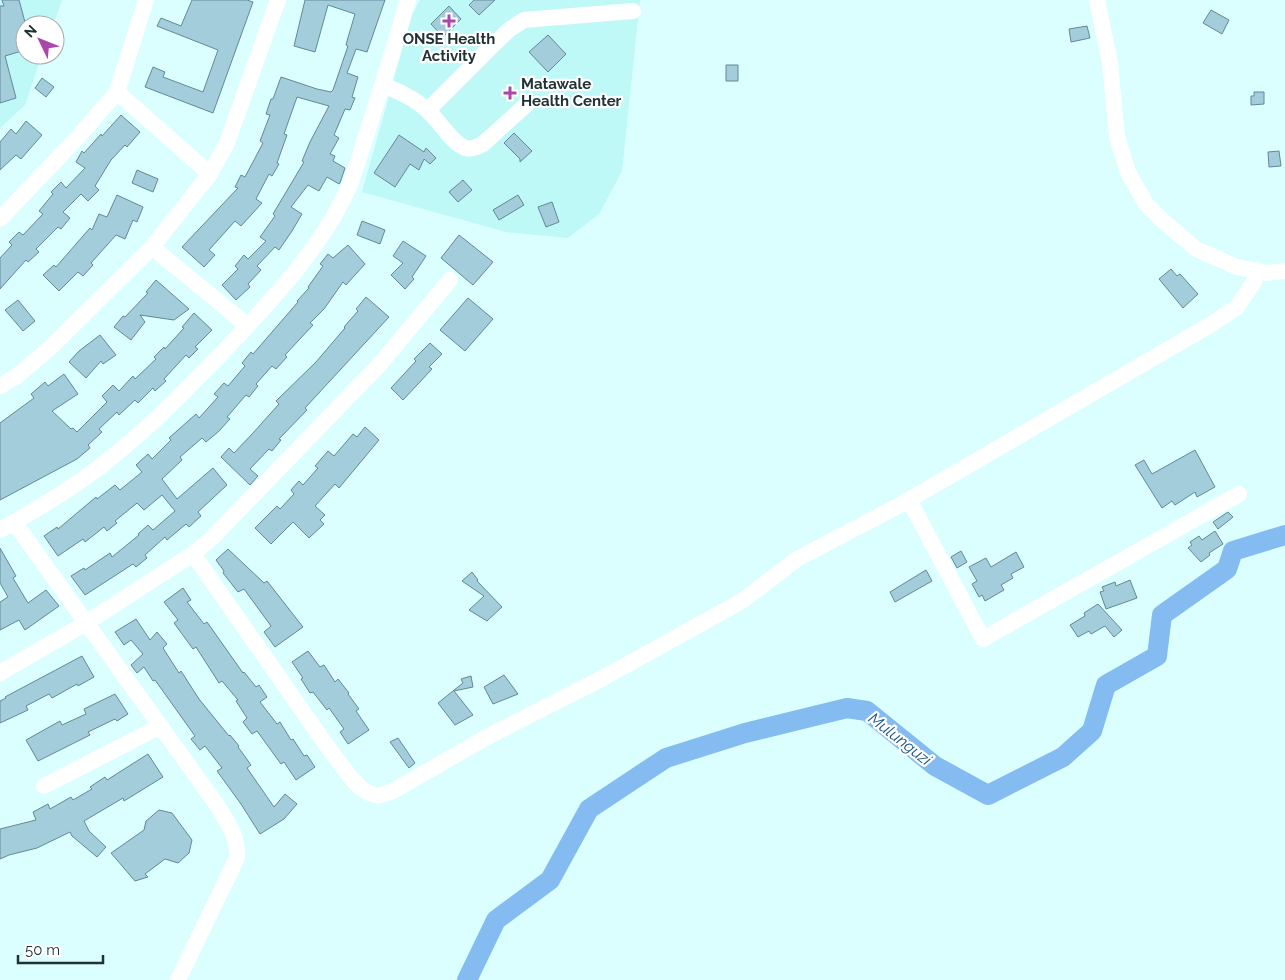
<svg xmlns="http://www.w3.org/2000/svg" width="1285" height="980" font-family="Raleway,sans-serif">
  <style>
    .built { fill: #bef8f7 }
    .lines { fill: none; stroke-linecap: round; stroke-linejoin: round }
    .river { stroke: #84bbf0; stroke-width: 20 }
    .building { fill: #a4cddc; stroke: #628996 }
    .minor { stroke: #fff; stroke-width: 16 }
    .poi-dot { fill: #ab46aa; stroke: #fff; stroke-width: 2 }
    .labels { text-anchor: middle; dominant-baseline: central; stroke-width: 4.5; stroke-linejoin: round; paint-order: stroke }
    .poi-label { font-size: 15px; font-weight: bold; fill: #203232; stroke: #fff }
    .water-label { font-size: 16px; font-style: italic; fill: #195385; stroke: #fff }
  </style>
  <rect width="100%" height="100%" fill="#dafffe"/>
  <!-- built -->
  <path class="built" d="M0 0H62L53 25H25V55H42L25 105 0 128Z
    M420 0H640L622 171 599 214 568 238 506 232 362 192 412 15Z"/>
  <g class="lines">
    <!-- river -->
    <path class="river" d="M467 980 496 920 550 880 589 809 666 758 745 733 847 708 867 711 935 766 988 795 1063 757 1092 731 1106 685 1157 656 1162 615 1227 569 1233 551 1285 535"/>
  </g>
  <!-- building -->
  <path class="building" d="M2 0H19L25 22V50L5 56 16 98 0 103V6H4Z
    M192 0H247L253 2 213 113 145 87 153 67 165 72 163 77 203 92 218 50 157 26 161 18 181 26Z
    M305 0H385L367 52 356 49 347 73 358 77 352 97 355 98 350 110 345 109 334 135 339 138 330 154 335 156 333 161 345 168 340 183 339 184 327 177 319 191 308 185 291 207 302 214 292 231 279 250 275 247 257 266 261 270 248 284 250 287 236 300 222 285 238 269 235 266 244 255 248 259 266 241 260 237 275 216 273 214 304 162 302 161 310 142 329 106 297 97 284 134 287 135 277 163 279 164 272 176 269 174 256 199 262 203 241 226 235 221 209 250 215 255 204 267 182 247 238 188 235 187 241 175 245 177 263 143 260 141 270 115 266 114 271 99H273L281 77 317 89 331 92 333 90 348 46 346 45 347 41 355 14 328 5 315 52 294 46Z
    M474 0H495L479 15 469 5Z
    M449 6 461 19 443 37 431 24Z
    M1211 10 1229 20 1222 34 1203 23Z
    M1087 26 1090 38 1071 42 1069 29Z
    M548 35 566 54 548 72 529 52Z
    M726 65H738V81H726Z
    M42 78 54 87 46 97 35 88Z
    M1254 92H1264V104L1251 105V96H1254Z
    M121 115 140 132 127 147 125 145 111 160 95 186 99 190 88 201 81 194 63 212 70 218 61 229 58 227 36 249 39 252 28 262 26 260 0 289V258L12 245 9 242 19 232 23 235 43 214 39 211 53 194 51 192 61 182 66 188 85 168 76 162 82 151 84 153 101 134 102 136Z
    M26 121 42 135 21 159 16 155 0 170V142L11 129 16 134Z
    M514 133 532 151 520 162V159L504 143Z
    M399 135 424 152 426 148 436 158 430 164 424 159 419 170 410 164 395 187 374 173Z
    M1279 151 1281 166 1269 167 1268 152Z
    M137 170 158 179 153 192 132 183Z
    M463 180 472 190 458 202 449 192Z
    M117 195 143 207 137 222 133 220 125 239 116 235 91 263 93 265 83 276 78 272 59 291 43 275 54 265 56 267 90 228 92 230 99 214 107 217Z
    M518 195 524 205 499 220 493 210Z
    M552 202 559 222 546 227 538 207Z
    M362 221 385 230 380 244 357 235Z
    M459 235 493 262 473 285 441 258Z
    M403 241 426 256 412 277 414 279 405 289 391 275 403 263 393 256Z
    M348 245 365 264 346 285 343 282 324 309 310 323 313 325 285 355 287 357 276 369 272 366 256 384 258 386 249 397 246 395 227 417 230 419 218 432 206 442 202 438 180 457 182 460 162 479 177 499 213 468 227 485 198 512 201 516 189 527 186 524 167 540 165 537 145 555 147 558 136 567 133 564 85 595 71 576 84 568 85 570 110 553 112 557 139 535 138 534 148 525 153 530 175 511 162 495 144 510 137 503 115 521 117 523 107 531 104 527 85 542 83 539 58 556 44 536 57 527 58 529 96 497 97 499 115 485 120 490 142 472 136 465 148 454 152 459 171 440 169 438 196 414 199 418 218 397 214 394 224 383 228 386 245 366 242 363 251 352 253 354 298 302 297 301 309 288 308 287 323 266 320 264 328 254 333 258Z
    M1171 269 1177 276 1180 274 1198 294 1183 308 1159 279Z
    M156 280 189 309 174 320 140 315 145 322 131 340 114 327 123 316 125 317 148 293 146 292Z
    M366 297 389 317 305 408 307 410 279 439 281 440 272 451 269 449 250 469 258 476 250 485 221 457 229 448 234 453 253 433 279 404 276 401 316 362 345 328 344 327 358 311 356 309Z
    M468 298 493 319 465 351 440 330Z
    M18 300 35 321 23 331 5 310Z
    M194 313 212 330 195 347 198 349 189 358 186 355 164 379 166 381 155 391 153 388 138 403 135 400 119 415 117 412 99 429 102 432 88 445 90 448 77 459 0 500V423L34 398 31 394 45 382 48 386 64 374 78 394 52 411 71 429 73 428 77 432 107 402 102 396 113 385 119 391 133 376 135 379 156 359 154 357 164 347 165 349 184 328 182 327Z
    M100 335 116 355 103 364 101 361 86 378 69 362 79 351Z
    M430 343 442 354 429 367 432 369 403 400 391 388 416 361 414 359Z
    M365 427 379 440 339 488 335 484 315 506 325 515 320 520 324 524 309 538 293 522 271 544 255 528 277 506 280 509 294 494 291 490 299 481 303 485 318 468 315 466 328 451 334 456 353 434 357 437Z
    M1195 450 1215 487 1197 497 1195 492 1175 505 1172 501 1162 508 1135 465 1144 460 1152 474Z
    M1228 512 1233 517 1218 529 1213 522Z
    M1215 531 1223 544 1209 553 1210 555 1201 562 1188 548 1192 545 1190 542 1199 536 1202 540Z
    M0 548 16 576 13 578 28 603 46 590 59 606 25 630 19 620 0 630V602L8 597 0 583Z
    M228 549 264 583 267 581 303 627 275 647 264 632 271 626 244 589 238 592 223 573 224 571 216 560Z
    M961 551 967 562 957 568 951 557Z
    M1016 552 1024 567 1011 574 1013 578 1001 585 1004 590 985 601 982 595 979 597 972 584 977 581 969 567 986 558 991 567Z
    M926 570 932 581 895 602 890 592Z
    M472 572 478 580 477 581 502 607 487 621 469 610 484 596 462 581Z
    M1130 580 1137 598 1106 609 1100 592 1104 591 1102 587 1115 582 1116 586Z
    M183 588 191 600 187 602 204 624 207 622 243 673 244 672 256 687 259 685 267 697 260 702 277 724 280 722 291 740 293 739 304 756 307 755 315 767 296 780 284 762 281 764 257 731 252 734 243 722 247 718 236 701 238 700 222 681 219 683 196 647 193 649 174 623 178 620 164 602Z
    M1098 604 1122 630 1114 637 1105 626 1091 634 1089 631 1078 637 1070 625 1085 616 1084 613Z
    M136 619 150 640 157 632 167 644 163 648 179 673 181 671 199 699 229 736 230 735 239 746 238 747 251 765 247 768 274 807 285 794 297 804 284 819 260 834 241 804 217 771 222 768 205 746 200 750 191 739 195 736 155 680 153 681 144 667 137 673 131 665 143 654 131 640 124 645 115 632Z
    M308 651 320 667 324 665 335 682 338 679 349 693 348 694 359 709 356 711 369 730 348 744 340 732 344 729 329 708 327 710 313 692 310 693 301 679 303 678 292 662Z
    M82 656 94 677 78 686 77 684 52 698 49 694 26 706 28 710 0 723V701L6 698 5 697Z
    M504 675 518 694 493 704 484 687Z
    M471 676 473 687 454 691 473 715 455 725 438 703 463 683 461 679Z
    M115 694 128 714 117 721 115 719 88 732 90 735 38 761 26 740 60 721 62 725 86 714 84 709Z
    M398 738 415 763 409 768 390 742Z
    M148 754 163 777 124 801 123 798 84 821 89 831 106 847 97 857 72 836 70 832 37 848 9 855 0 859V829L36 820 33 812 48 804 50 809 71 797 73 800 92 789 90 787 105 777 107 780Z
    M159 810 172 813 192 840 189 853 178 863 165 859 145 874 148 877 135 881 111 853 144 830 146 821Z"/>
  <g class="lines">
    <!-- minor -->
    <path class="minor" d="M1097 0 1110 63 1117 137 1128 172 1146 204 1161 219 1196 249 1237 267 1267 273 1285 271
      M383 85C400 92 416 99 429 112 441 123 450 141 465 148 471 150 477 147 483 144L527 104
      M117 92 210 174
      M428 110 493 45 510 29 524 20 633 11
      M0 219 78 137 117 92 146 0
      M152 247 248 326
      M0 386 17 376 51 347 152 247 210 174 227 143 278 0
      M909 500 983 639 1239 494
      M14 522 217 805C227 822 239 837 237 858L178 980
      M0 530C38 509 77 486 111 458 157 421 198 378 239 335 281 290 323 244 349 187 356 170 361 151 367 133 381 89 395 45 408 0
      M193 554 327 746 351 778 361 788 369 793 378 796 393 791 487 737 601 679 742 601 797 559 900 505 1210 325 1237 307 1254 282 1257 270
      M0 673 86 623 193 554 212 538 380 364 450 280
      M44 786 161 726"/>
  </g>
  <!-- markers -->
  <g class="poi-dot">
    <path d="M446.5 13.5h5v5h5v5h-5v5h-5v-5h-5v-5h5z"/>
    <path d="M507.5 85.5h5v5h5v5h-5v5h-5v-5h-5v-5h5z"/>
  </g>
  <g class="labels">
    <!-- poi labels -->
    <g class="poi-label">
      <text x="449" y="39">ONSE Health<tspan x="449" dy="17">Activity</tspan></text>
      <text x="521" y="84" text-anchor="start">Matawale<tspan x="521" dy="17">Health Center</tspan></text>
    </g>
    <!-- water labels -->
    <g class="water-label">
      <text transform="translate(900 739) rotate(38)">Mulunguzi</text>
    </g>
  </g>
  <!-- north arrow -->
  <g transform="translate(40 40) rotate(313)"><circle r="24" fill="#ffffff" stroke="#a6adad"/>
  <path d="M0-4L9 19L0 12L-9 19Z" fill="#ab46aa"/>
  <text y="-8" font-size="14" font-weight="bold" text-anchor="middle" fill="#203232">N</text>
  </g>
  <!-- scale -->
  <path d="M18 955v8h85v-8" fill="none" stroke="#203232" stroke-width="2.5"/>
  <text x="25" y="955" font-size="15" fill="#203232" stroke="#ffffff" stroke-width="4" paint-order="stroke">50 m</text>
</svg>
